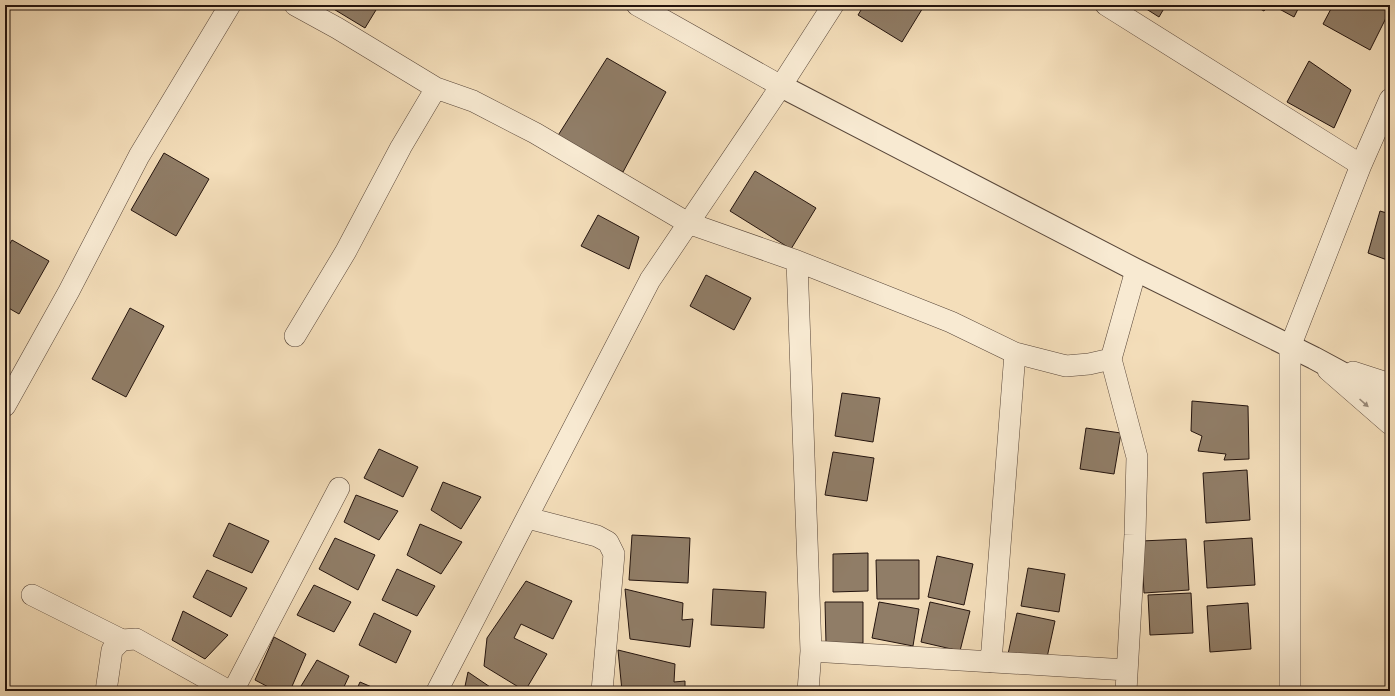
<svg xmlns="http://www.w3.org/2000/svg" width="1395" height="696" font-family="'Gentium Book Plus',serif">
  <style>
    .building { fill: #907d67; stroke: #24140e }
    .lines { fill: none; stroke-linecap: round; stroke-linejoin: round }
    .minor-casing { stroke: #584639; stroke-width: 22 }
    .tertiary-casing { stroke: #584639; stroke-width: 24 }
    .minor { stroke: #f8ead2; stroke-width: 21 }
    .tertiary { stroke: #f8ead2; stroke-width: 22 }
    .oneway { fill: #998a7a }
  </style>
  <rect width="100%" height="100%" fill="#f4deba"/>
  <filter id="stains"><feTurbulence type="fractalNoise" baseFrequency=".005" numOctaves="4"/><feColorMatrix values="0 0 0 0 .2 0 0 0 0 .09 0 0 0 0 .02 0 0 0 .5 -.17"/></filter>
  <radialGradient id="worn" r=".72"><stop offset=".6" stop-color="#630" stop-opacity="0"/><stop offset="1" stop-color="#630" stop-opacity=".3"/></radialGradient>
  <!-- building -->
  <path class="building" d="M327 5H379L365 28Z
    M864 5H922L924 6 902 42 858 15Z
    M1140 5H1166L1159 17Z
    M1253 5H1268L1264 11Z
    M1272 5H1300L1294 17Z
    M1333 5H1382L1390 10 1370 50 1323 24Z
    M607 58 666 92 623 172 557 137Z
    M1309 61 1351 90 1334 128 1287 102Z
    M164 153 209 179 176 236 131 210Z
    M755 171 816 208 791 249 730 211Z
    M1380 211 1390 214V261L1368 253Z
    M598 215 639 237 629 269 581 246Z
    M12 240 49 261 19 314 5 306V252Z
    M706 275 751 298 734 330 690 306Z
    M130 308 164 326 126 397 92 379Z
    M842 393 880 398 873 442 835 436Z
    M1192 401 1248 406 1249 459 1224 460 1226 454 1198 451 1202 436 1191 431Z
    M1086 428 1121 433 1114 474 1080 469Z
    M379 449 418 467 403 497 364 478Z
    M833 452 874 458 867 501 825 495Z
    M1247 470 1250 520 1206 523 1203 473Z
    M443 482 481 497 461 529 431 510Z
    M356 495 398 511 379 540 344 522Z
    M229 523 269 541 252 573 213 556Z
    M420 524 462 542 441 574 407 555Z
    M632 535 690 538 688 583 629 580Z
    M335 538 375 555 358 590 319 569Z
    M1252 538 1255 585 1207 588 1204 541Z
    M1186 539 1189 590 1144 593 1141 541Z
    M868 553V591L833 592V554Z
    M937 556 973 564 964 605 928 597Z
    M876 560H919V599H877Z
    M1028 568 1065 574 1059 612 1021 606Z
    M397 569 435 586 417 616 382 600Z
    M207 570 247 588 231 617 193 597Z
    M526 581 572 601 553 639 521 624 514 638 547 654 525 691 484 666 487 638Z
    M314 585 351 602 334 632 297 615Z
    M625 589 683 603 682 620 693 619 690 647 630 639Z
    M713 589 766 592 764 628 711 625Z
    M1191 593 1193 633 1150 635 1148 595Z
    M825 602H863V643L826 644Z
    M879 602 919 609 913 646 872 638Z
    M930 602 970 611 960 651 921 642Z
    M1248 603 1251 649 1210 652 1207 606Z
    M183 611 228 635 205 659 172 640Z
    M374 613 411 631 396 663 359 645Z
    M1017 613 1055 621 1046 662 1008 654Z
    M274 637 306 654 290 691H276L255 680Z
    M618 650 675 664 674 682 685 681V691H622Z
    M317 660 349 676 342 691H298Z
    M468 672 496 691H464Z
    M360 682 381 691H356Z
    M1246 687V691H1197V690Z"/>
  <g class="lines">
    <!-- minor casing -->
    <g class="minor-casing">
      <path id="minor" d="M295 5 337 28 436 88 473 101 535 133 688 223 797 261 951 322 1015 353 1066 366 1089 364 1111 359 1137 457 1135 535 1126 691
        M1106 5 1361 165
        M781 86 833 5
        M797 261 811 651 808 691
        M295 336 346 251 401 147 436 88
        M1111 359 1136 270
        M1328 370 1390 424
        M1353 372 1390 384
        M5 406 69 291 139 156 230 5
        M528 518 597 536 608 542 614 554 602 691
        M32 595 122 640 136 639 229 691
        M811 651 1127 670
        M991 662 1015 353
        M106 691 112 650 122 640
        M233 691 339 488
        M437 691 650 280 781 86 637 5
        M1290 691V347L1361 165 1390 99"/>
    </g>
    <!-- tertiary casing -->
    <g class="tertiary-casing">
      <path id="tertiary" d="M781 86 1136 270 1314 358 1390 399"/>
    </g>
    <!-- minor -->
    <use href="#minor" class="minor"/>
    <!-- tertiary -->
    <use href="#tertiary" class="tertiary"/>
  </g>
  <!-- one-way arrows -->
  <defs><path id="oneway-solid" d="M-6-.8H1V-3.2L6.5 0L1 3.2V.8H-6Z"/></defs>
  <use class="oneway" href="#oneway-solid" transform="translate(1364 403) rotate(42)"/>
  <!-- margin -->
  <rect width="1395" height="696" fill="none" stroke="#f4deba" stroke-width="20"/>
  <rect x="6" y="6" width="1383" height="684" fill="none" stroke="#24140e" stroke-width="2"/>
  <rect x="10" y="10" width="1375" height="676" fill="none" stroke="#24140e"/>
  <rect width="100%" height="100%" filter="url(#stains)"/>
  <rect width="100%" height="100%" fill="url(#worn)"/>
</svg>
